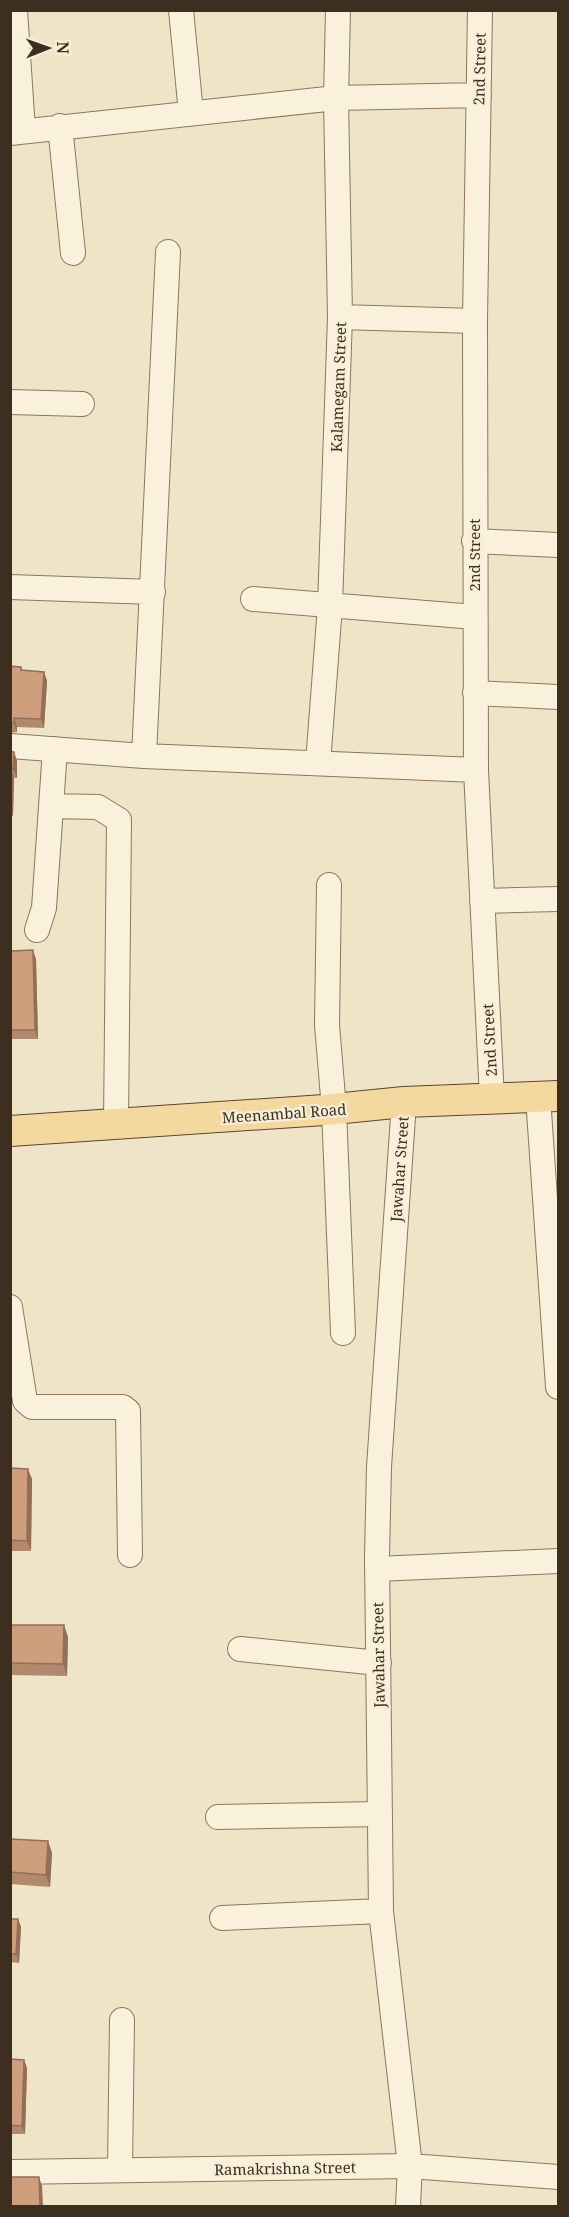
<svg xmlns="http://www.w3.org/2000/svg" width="569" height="2217" font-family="'Noto Serif',serif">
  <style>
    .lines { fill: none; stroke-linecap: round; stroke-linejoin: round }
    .minor-casing { stroke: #8d765c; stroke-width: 26 }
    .major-casing { stroke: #5b4430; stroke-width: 32 }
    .minor { stroke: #faf1dc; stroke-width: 24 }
    .major { stroke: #f3d9a0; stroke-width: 30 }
    .wall { fill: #b2896c }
    .shaded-wall { fill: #916f58 }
    .building { fill: #cf9f7d; stroke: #916f58; stroke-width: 1.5 }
    .labels { text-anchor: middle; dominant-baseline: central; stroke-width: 4.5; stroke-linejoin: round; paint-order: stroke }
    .street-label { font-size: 15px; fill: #3d2e20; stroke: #f7eed8 }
  </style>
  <rect width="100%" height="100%" fill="#f0e4c8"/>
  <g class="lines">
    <!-- minor casing -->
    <g class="minor-casing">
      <path id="minor" d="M15 10 23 130
        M181 10 191 113
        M480 10 475 321 476 770 492 1099
        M60 126 73 253
        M10 133 336 98 479 95
        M340 317 475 321
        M10 402 82 404
        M474 541 558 545
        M10 587 153 592
        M253 599 475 617
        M475 693 558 697
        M10 746 144 756 476 770
        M144 756 168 252
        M318 763 330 606 340 317 336 98 338 10
        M51 806 98 807 119 820 116 1125
        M329 885 327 1025 334 1109 343 1333
        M482 901 558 899
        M37 930 44 908 55 749
        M538 1097 558 1387
        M404 1102 379 1467 377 1557 381 1911 410 2166 408 2206
        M10 1307 25 1401 32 1407H123L128 1411 130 1555
        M377 1569 558 1561
        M240 1649 379 1663
        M218 1817 380 1814
        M222 1918 381 1911
        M120 2170 122 2020
        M10 2172 410 2166 558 2177"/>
    </g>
    <!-- major casing -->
    <g class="major-casing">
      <path id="major" d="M10 1131 324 1110 404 1102 558 1096"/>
    </g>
    <!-- minor -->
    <use href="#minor" class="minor"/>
    <!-- major -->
    <use href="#major" class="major"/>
  </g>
  <!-- wall -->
  <path class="wall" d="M10 666 21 667 23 671 44 672 47 681 44 728 17 727V732L10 733Z
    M10 751 14 752 17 761V778H14L13 816H10Z
    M10 951 36 959 38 1039H10Z
    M10 1468 32 1479 31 1551H10Z
    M10 1625 68 1637 67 1676 10 1675Z
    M10 1839 48 1841 52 1853 50 1887 10 1884Z
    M10 1919H18L21 1927 19 1963 10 1962Z
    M10 2059 24 2060 27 2068 25 2134H10Z"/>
  <!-- shaded-wall -->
  <path class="shaded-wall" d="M44 672 47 681 44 728 41 719Z
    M14 718 17 727V732L14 723Z
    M14 752 17 761V778L13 769Z
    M11 769 14 778 13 816 10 808Z
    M33 950 36 959 38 1039 35 1030Z
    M28 1469 32 1479 31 1551 27 1541Z
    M64 1625 68 1637 67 1676 63 1664Z
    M48 1841 52 1853 50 1887 46 1875Z
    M18 1919 21 1927 19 1963 16 1954Z
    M24 2060 27 2068 25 2134 22 2126Z
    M39 2177 42 2186 43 2206H40Z"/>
  <!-- building -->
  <path class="building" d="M10 666 21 667V670L44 672 41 719 14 718V723L10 724Z
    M10 751 14 752 13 769H11L10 783Z
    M33 950 35 1030H10V951Z
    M10 1468 28 1469 27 1541 10 1540Z
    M10 1625H64L63 1664 10 1663Z
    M10 1839 48 1841 46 1875 10 1872Z
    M10 1919H18L16 1954H10Z
    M10 2059 24 2060 22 2126 10 2125Z
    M10 2177H39L40 2206H10Z"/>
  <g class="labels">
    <!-- street labels -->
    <g class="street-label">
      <text transform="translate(479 69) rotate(-89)">2nd Street</text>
      <text transform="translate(338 387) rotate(-88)">Kalamegam Street</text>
      <text transform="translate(474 555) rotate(-90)">2nd Street</text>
      <text transform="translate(489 1040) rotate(-93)">2nd Street</text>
      <text transform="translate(284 1113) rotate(-4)">Meenambal Road</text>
      <text transform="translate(399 1169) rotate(-86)">Jawahar Street</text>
      <text transform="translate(378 1655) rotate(-91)">Jawahar Street</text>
      <text transform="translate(285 2168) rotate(-1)">Ramakrishna Street</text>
    </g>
  </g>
  <!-- border -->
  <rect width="569" height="2217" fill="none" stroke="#3d2e20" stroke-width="24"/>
  <!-- north arrow -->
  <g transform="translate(48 48) rotate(89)" stroke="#f7eed8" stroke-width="4.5" paint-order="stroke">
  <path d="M0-4.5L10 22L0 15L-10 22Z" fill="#3d2e20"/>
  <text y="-9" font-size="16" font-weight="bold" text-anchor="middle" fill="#3d2e20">N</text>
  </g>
</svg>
